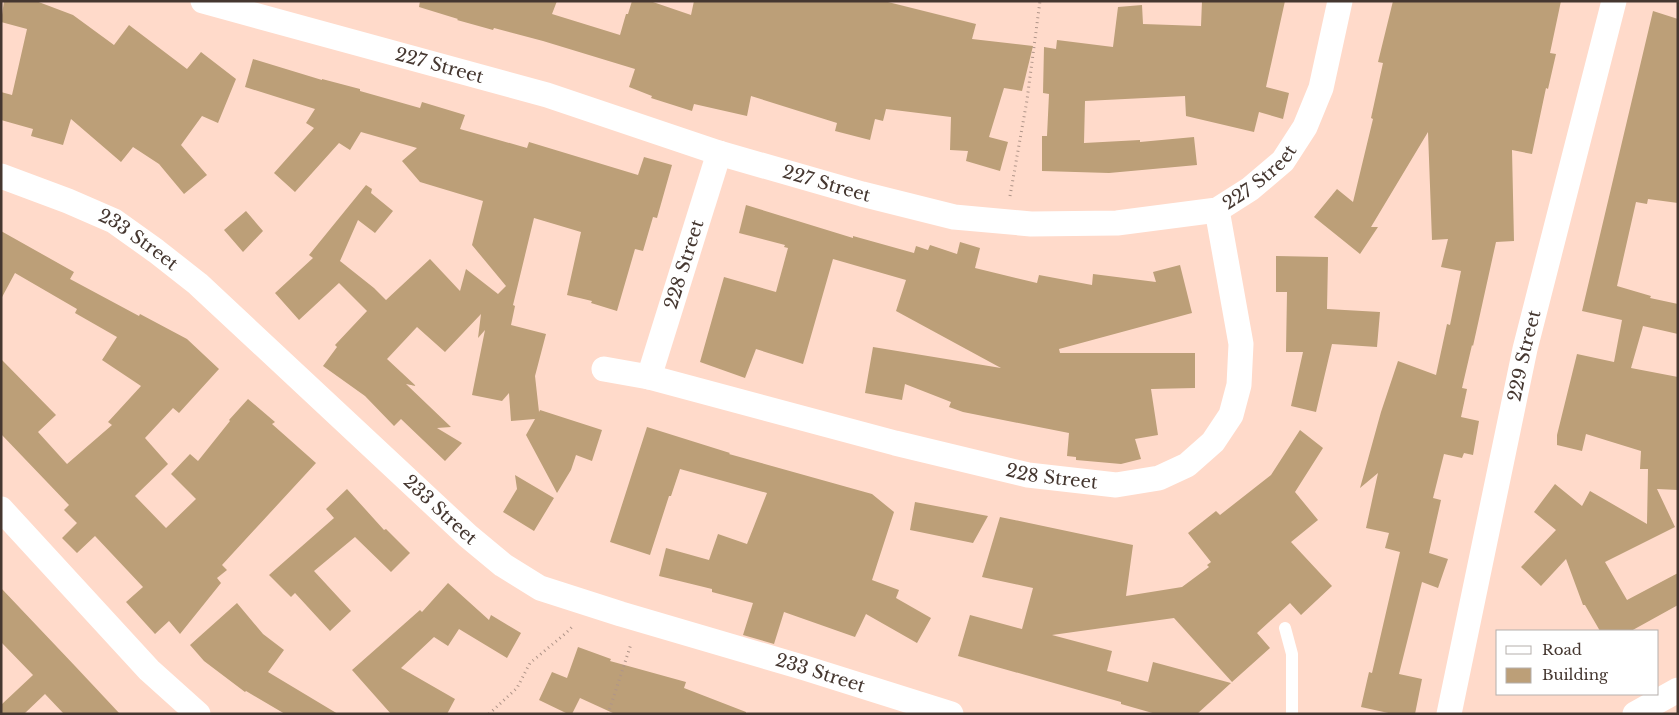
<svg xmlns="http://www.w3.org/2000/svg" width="1679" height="715" font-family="'Libre Baskerville',serif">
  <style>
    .building { fill: #bc9f78 }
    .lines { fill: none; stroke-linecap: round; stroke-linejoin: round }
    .path { stroke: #b09589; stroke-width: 3; stroke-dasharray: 1 4; stroke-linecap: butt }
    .lane { stroke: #fff; stroke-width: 12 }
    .street { stroke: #fff; stroke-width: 25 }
    .labels { text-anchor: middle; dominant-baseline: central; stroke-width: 4.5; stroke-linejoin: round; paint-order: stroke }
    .street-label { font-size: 18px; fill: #453730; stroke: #fff }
  </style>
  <rect width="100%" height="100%" fill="#ffdaca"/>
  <!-- building -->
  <path class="building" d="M4 1H36L73 15 114 45 129 25 187 69 201 52 236 79 218 123 202 116 181 145 207 175 184 194 159 164 133 147 121 162 71 119 63 145 31 136 33 129 1 120V92L12 95 27 29 1 22Z
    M420 1H557L552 14 620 35 626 14H628L632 1H650L691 15 694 1H884L976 24 972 39 1033 46 1022 91 1004 88 989 137 1008 142 1000 171 966 161 968 151 950 150 951 117 886 109 883 121 875 119 870 140 835 131 837 123 751 96 747 116 694 104 692 111 651 98 652 96 629 87 635 69 543 41 494 28 493 30 457 20 458 19 419 7Z
    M1202 1H1285L1266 87 1289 93 1283 119 1259 112 1254 132 1186 116 1185 96 1085 101 1084 143 1140 140V142L1194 137 1197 165 1109 173 1042 171V136H1047L1049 94 1043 93 1044 47 1056 49 1057 40 1113 47 1118 7 1142 5 1143 24 1201 26Z
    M1393 1H1561L1550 53 1556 54 1548 89 1546 88 1532 154 1512 150 1514 241 1496 242 1473 346 1472 345 1462 388 1467 389 1461 417 1479 421 1473 455 1464 453 1462 458 1444 454 1433 498 1441 500 1429 553 1448 559 1438 588 1422 582 1399 674 1422 679 1415 714H1393L1361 707 1369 672 1372 673 1400 552 1385 548 1389 533 1366 528 1378 473 1360 488 1381 412 1398 361 1436 375 1447 324 1450 325 1461 271 1441 267 1448 239 1432 240 1428 132 1371 227H1378L1360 254 1314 217 1337 189 1353 202 1373 119 1371 118 1383 63 1378 62Z
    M1653 11 1678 19V203L1648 199 1647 204 1636 202 1617 286 1651 296 1650 298 1678 304V334L1643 326 1631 368 1678 377V490L1657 489 1675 527 1605 562 1627 600 1678 573V605L1631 631H1600L1585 605H1583L1566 559 1541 586 1521 567 1556 530 1534 512 1555 484 1582 506 1590 491 1647 524 1648 469H1640L1641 451 1586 434 1582 451 1557 445V435L1577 354 1614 362 1622 320 1582 311Z
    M253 59 322 80V79L360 89V91L420 108 422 102 465 115 460 129 527 148 529 142 638 175 644 157 672 165 657 218 653 217 643 251 635 249 617 311 591 303 592 301 567 295 581 232 534 218 513 305 515 306 511 325 546 334 535 376 539 412 540 410 602 430 592 461 576 455 571 470 557 493 526 435 535 419 511 421 509 393 502 401 472 395 485 330 478 338 481 314 445 352 417 327 387 359 416 386 406 384 451 427 437 428 462 443 445 461 401 419 394 426 365 396 323 366 337 347 335 345 367 311 339 283 299 320 275 293 313 258 309 255 366 185 372 189 371 193 393 211 375 233 358 220 340 261 374 288 386 300 430 259 460 291 466 269 498 294 506 286 472 245 483 201 420 182 402 161 417 148 361 132 350 150 339 143 295 192 274 173 314 128 306 123 315 109 245 87Z
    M746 205 853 238V236L914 253 916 246 928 250 930 245 957 254 960 242 980 248 975 268 1037 283 1039 275 1092 285 1093 274 1156 282 1153 272 1180 265 1192 313 1059 349 1060 353H1195V388L1151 389 1158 435 1135 439 1141 459 1121 464 1076 460V457L1067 456 1069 433 963 412 949 407 951 402 905 384 902 400 865 393 873 347 1001 368 896 311 906 280 833 259 803 364 756 349 745 378 700 362 724 277 776 292 788 248 784 247 785 245 739 233Z
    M246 211 263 231 243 252 224 230Z
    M1 231 74 272 70 279 139 316 140 314 187 339 219 369 179 413 173 408 145 438 168 464 135 496 166 528 196 499 171 474 190 454 198 461 230 421 229 420 248 399 275 422 272 424 316 463 222 565 227 570 217 578 221 583 180 634 169 621 155 634 126 602 143 587 95 536 77 553 62 538 77 523 64 510 69 505 1 434V359L56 415 38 432 67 464 112 425 108 422 141 386 102 360 117 337 75 313 77 309 15 273 1 299Z
    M1276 256 1328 257 1327 309 1380 312 1377 347 1332 344 1316 412 1291 406 1303 352H1286L1287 292H1276Z
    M647 427 730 453 729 454 872 494 894 512 872 580 899 590 896 598 931 618 917 643 866 614 855 637 784 612 774 644 743 635 753 603 712 592V589L659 576 666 548 709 560 718 534 747 544 767 493 680 469 671 496H669L650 555 610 542Z
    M1300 430 1323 448 1295 492 1318 520 1291 542 1332 586 1301 615 1290 603 1257 633 1270 648 1232 682 1174 618 1052 635 1112 651 1107 671 1148 682 1153 662 1231 683 1197 714H1156L1121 704V702L958 656 970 615 1022 629 1033 588 982 577 1000 517 1133 545 1126 596 1182 587 1209 567 1207 565 1211 562 1188 533 1216 511 1220 515 1271 475Z
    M515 475 554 498 534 531 503 512 517 489Z
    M347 489 384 530 386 529 410 553 391 572 355 537 314 571 351 611 330 631 295 593 291 597 269 575 334 518 326 509Z
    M915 502 988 516 973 543 910 530Z
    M448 583 489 620 491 615 521 633 507 658 459 629 448 646 434 637 401 668 455 699 447 714H391L352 670 420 610 422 612Z
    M1 588 75 666 120 714H64L45 694 24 714H1V705L33 675 1 642Z
    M237 603 263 634 284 650 268 672 338 714H285L246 691 245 692 204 661 190 645Z
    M578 647 611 659 610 661 686 682 684 688 746 712V714H615L580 698 572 714H568L539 700 552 672 567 678Z"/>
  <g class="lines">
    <!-- path -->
    <path class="path" d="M1010 196 1027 100 1040 1
      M489 714 517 688 530 663 566 633 574 625
      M608 714 631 644"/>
    <!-- lane -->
    <path class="lane" d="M1285 628 1292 654V714"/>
    <!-- street -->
    <g class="street">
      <path id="s1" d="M203 1 547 95 719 153 862 194 954 217 1031 224 1117 223 1217 210 1250 189 1283 161 1305 127 1321 88 1340 1"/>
      <path id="s2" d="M1 176 68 201 114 221 156 251 198 284 468 536 503 565 540 588 621 614 805 668 951 714"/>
      <path id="s3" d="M604 369 649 377 895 443 1028 475 1116 485 1159 478 1187 465 1213 442 1231 415 1239 385 1241 344 1217 210"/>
      <path id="s4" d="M649 377 719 153"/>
      <path d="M1 509 149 670 198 714"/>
      <path id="s5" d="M1449 714 1525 349 1614 1"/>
      <path d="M1635 714 1678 690"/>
    </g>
  </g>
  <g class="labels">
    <!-- street labels -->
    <g class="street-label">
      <text stroke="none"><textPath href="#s1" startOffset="245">227 Street</textPath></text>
      <text stroke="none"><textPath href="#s1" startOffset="1100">227 Street</textPath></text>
      <text stroke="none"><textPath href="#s1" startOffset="650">227 Street</textPath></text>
      <text stroke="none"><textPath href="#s2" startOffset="152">233 Street</textPath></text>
      <text stroke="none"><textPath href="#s4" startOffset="118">228 Street</textPath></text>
      <text stroke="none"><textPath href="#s5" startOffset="366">229 Street</textPath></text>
      <text stroke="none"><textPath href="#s3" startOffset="461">228 Street</textPath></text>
      <text stroke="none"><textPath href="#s2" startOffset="558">233 Street</textPath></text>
      <text stroke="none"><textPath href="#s2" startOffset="978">233 Street</textPath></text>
    </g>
  </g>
  <!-- border -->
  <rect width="1679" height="715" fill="none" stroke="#453730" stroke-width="5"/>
  <!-- legend -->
  <rect x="1496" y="630" width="162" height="65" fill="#ffffff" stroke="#b5afac"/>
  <rect x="1506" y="646" width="25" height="8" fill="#ffffff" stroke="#b5afac"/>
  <text x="1542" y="655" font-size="15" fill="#453730">Road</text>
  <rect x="1506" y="668" width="25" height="15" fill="#bc9f78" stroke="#b5afac"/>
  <text x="1542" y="680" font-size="15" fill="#453730">Building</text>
</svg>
